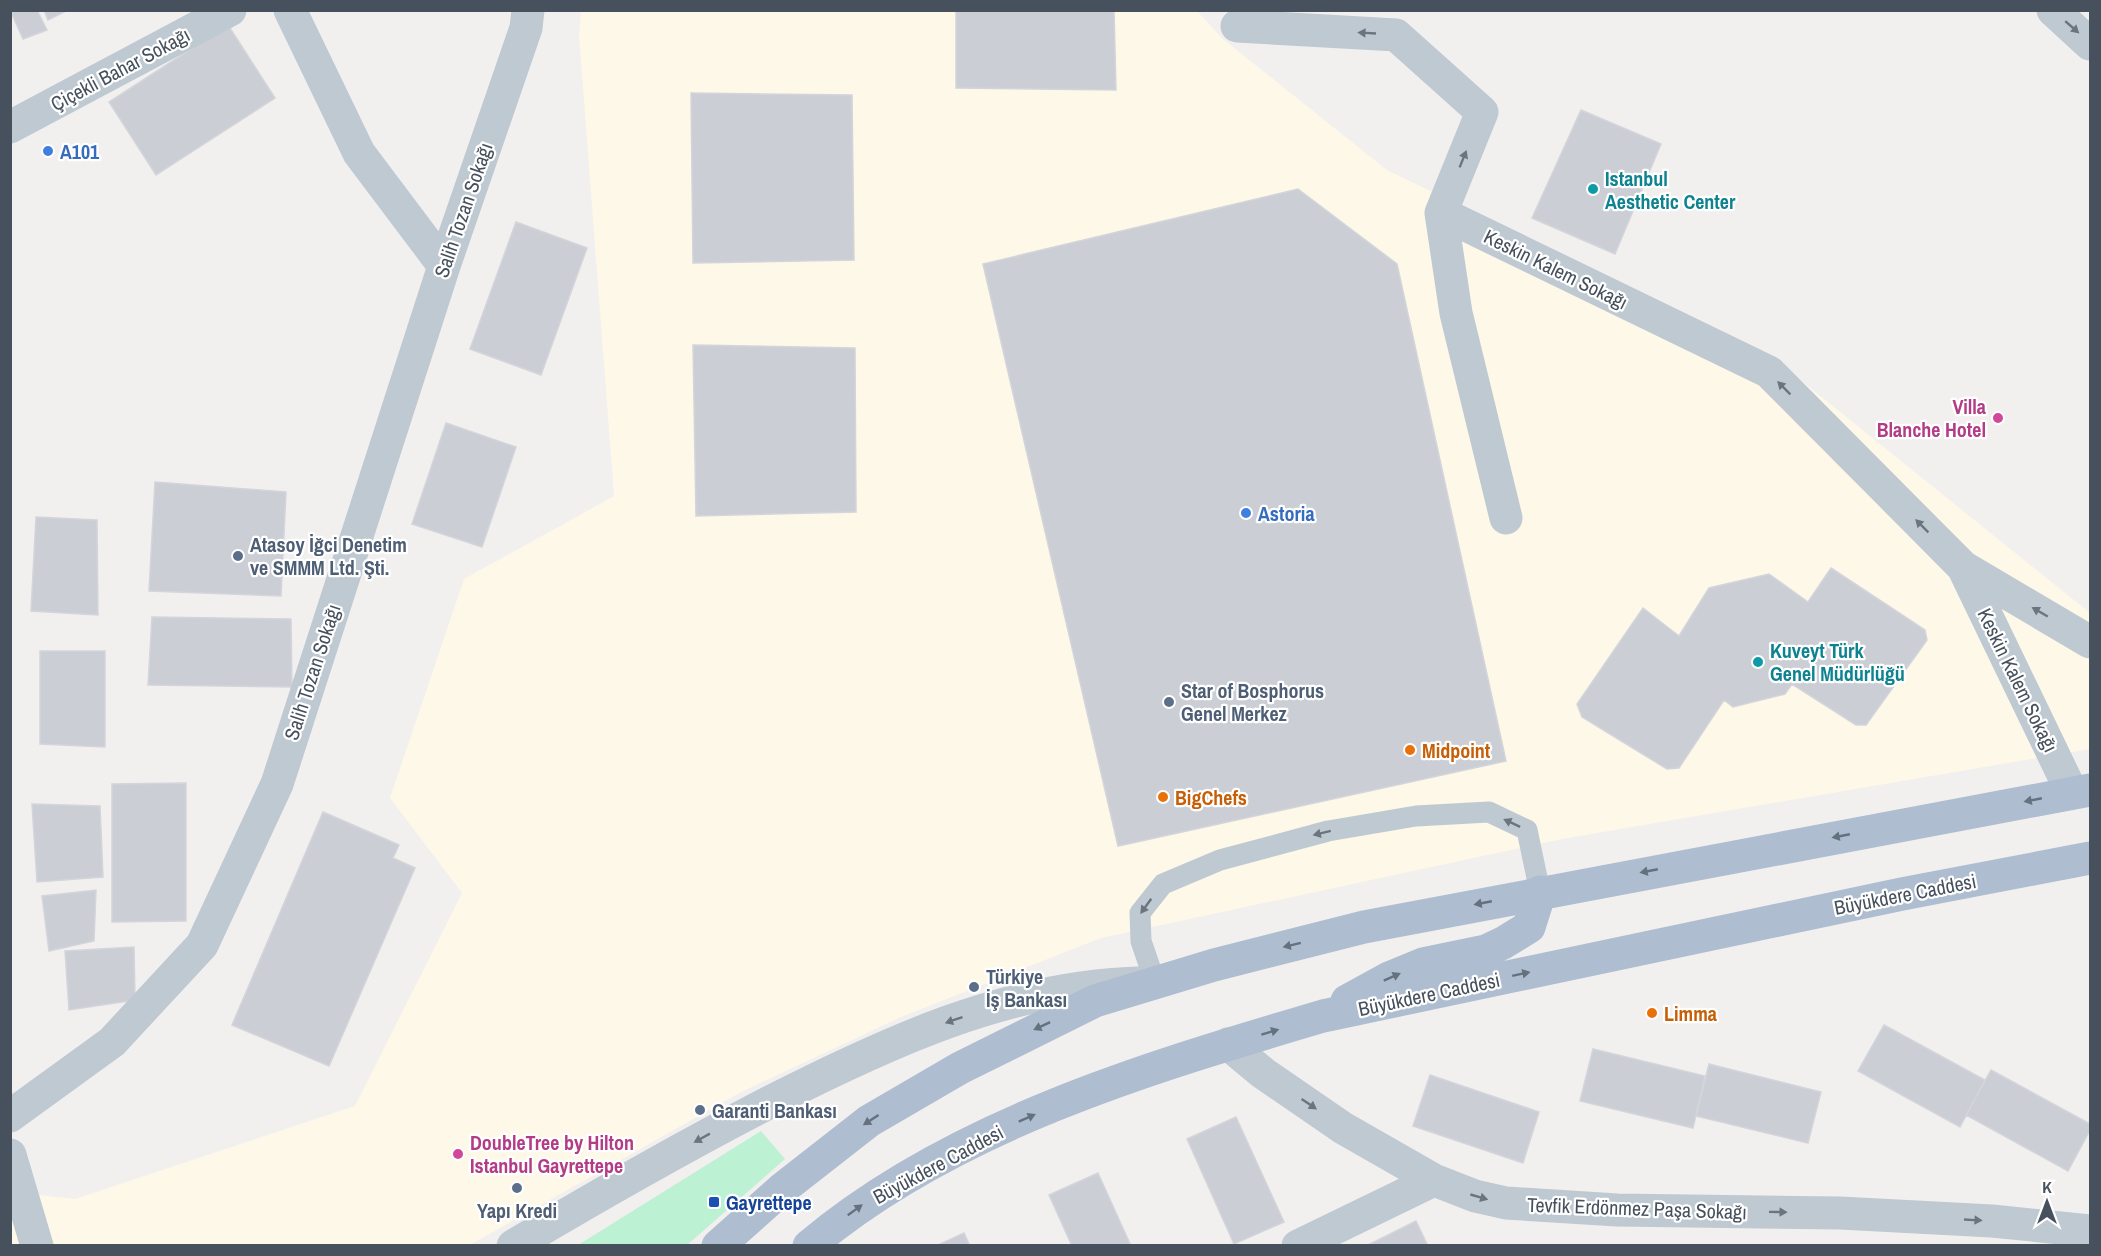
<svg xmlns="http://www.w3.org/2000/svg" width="2101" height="1256" font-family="'Archivo Narrow',sans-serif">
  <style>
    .commercial { fill: #fdf8e8 }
    .green { fill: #bcf1d3 }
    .building { fill: #cbced4; stroke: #d3d5db; stroke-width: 1.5 }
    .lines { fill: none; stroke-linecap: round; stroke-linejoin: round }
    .service { stroke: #bfc9d2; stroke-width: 21 }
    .minor { stroke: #bfc9d2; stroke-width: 33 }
    .tertiary { stroke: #bfc9d2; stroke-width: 33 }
    .primary { stroke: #aebdcf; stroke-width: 33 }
    .oneway { fill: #6a7580 }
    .oneway2 { fill: #65717f }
    .shop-dot { fill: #3f7fe0; stroke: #fff; stroke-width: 2 }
    .culture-dot { fill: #0f9aa8; stroke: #fff; stroke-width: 2 }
    .hotel-dot { fill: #d1479c; stroke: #fff; stroke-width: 2 }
    .service-dot { fill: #5c6f8a; stroke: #fff; stroke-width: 2 }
    .food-dot { fill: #e8710a; stroke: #fff; stroke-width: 2 }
    .transit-dot { fill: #1a4fb4; stroke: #fff; stroke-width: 2 }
    .labels { text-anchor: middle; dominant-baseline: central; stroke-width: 4.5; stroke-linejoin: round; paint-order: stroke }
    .street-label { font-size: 20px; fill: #46515d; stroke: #fff }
    .shop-label { font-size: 20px; font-weight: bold; fill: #366cbe; stroke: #fff; text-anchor: start }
    .culture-label { font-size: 20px; font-weight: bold; fill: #0d838f; stroke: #fff; text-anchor: start }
    .hotel-label { font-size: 20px; font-weight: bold; fill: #b23c85; stroke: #fff; text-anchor: end }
    .service-label { font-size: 20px; font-weight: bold; fill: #4e5e75; stroke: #fff; text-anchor: start }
    .food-label { font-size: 20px; font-weight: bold; fill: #c56008; stroke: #fff; text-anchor: start }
    .transit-label { font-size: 20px; font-weight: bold; fill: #164399; stroke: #fff; text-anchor: start }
  </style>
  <rect width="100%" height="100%" fill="#f2efef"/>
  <!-- commercial -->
  <path class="commercial" d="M581 11H1197L1223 39 1387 170 1768 354 2090 613V749L1562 839 1101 938 901 1017 741 1092 470 1245 11 1246V1192L75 1199 355 1106 462 893 390 798 464 579 614 496 579 35Z"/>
  <!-- green -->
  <path class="green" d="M761 1131 785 1159 687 1245H578Z"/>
  <!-- building -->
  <path class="building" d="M10 10H37L47 30 23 39Z
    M44 10H68L48 20Z
    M956 10H1114L1116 90 956 88Z
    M228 25 275 98 156 175 109 102Z
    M691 93 852 95 854 260 693 263Z
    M1581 110 1661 144 1615 254 1532 218Z
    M1298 189 1397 264 1506 761 1118 846 983 264Z
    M516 222 587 248 541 375 470 349Z
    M693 345 855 348 856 512 696 516Z
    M446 423 516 447 482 547 412 524Z
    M155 482 286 492 281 596 149 591Z
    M36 517 97 520 98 615 31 611Z
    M1831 568 1925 630 1927 640 1866 725H1856L1792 684 1785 694 1733 707 1724 700 1679 768 1667 769 1582 717 1577 704 1643 608 1679 636 1709 588 1769 574 1808 602Z
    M152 617 291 619 292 687 148 685Z
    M40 651H105V747L40 744Z
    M186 783V921L112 922V784Z
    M32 804 100 806 103 877 37 882Z
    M323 812 399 845 393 858 415 868 329 1066 232 1025Z
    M96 890 94 941 49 951 42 896Z
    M134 947 135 1000 69 1010 65 951Z
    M1884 1025 1985 1080 1960 1127 1858 1071Z
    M1593 1049 1705 1076 1693 1128 1580 1101Z
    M1709 1064 1821 1092 1808 1143 1696 1116Z
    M1991 1070 2090 1124V1130L2068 1171 1966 1115Z
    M1430 1075 1539 1112 1523 1163 1413 1126Z
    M1236 1117 1284 1222 1234 1244 1187 1139Z
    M1098 1173 1131 1246H1072L1049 1195Z
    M1416 1221 1428 1246H1366Z
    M964 1233 970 1246H936Z"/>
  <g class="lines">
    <!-- service -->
    <path class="service" d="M1155 982 1141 941 1140 913 1163 884 1220 860 1328 831 1416 816 1489 812 1527 830 1540 892"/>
    <!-- minor -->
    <path class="minor" d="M290 10 359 153 444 266
      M2053 10 2090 44
      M1237 26 1396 35 1482 112 1441 213
      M10 127 230 10
      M1441 213 1769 372 1963 567 2090 642
      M1441 213 1456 313 1506 518
      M1963 567 2072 793
      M1228 1044 1263 1073 1343 1128 1434 1180 1475 1196 1506 1203 1617 1210 1840 1213 1992 1221 2090 1231
      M10 1116 112 1042 202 945 277 784 444 266 526 28 528 10
      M10 1155 37 1246
      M1298 1246 1434 1180"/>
    <!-- tertiary -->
    <path class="tertiary" d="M513 1246C597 1196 683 1147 770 1102 886 1043 1006 987 1138 983"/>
    <!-- primary -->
    <path class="primary" d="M1347 1001 1389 978 1423 964 1486 951 1503 943 1529 927 1540 892
      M718 1246 782 1189 869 1121 960 1068 1095 1001 1214 965 1364 927 2090 790
      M809 1246C951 1126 1147 1068 1323 1016L1902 894 2090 858"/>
  </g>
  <!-- one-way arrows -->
  <defs><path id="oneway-solid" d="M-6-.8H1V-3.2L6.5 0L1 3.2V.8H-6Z" transform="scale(1.5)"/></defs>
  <g class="oneway">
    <use href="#oneway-solid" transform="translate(2072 27) rotate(41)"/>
    <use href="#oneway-solid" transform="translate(1367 33) rotate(-177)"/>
    <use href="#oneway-solid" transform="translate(1463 159) rotate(-68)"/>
    <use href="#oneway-solid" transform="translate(1784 388) rotate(-135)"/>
    <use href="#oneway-solid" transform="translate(1922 526) rotate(-135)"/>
    <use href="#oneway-solid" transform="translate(2040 612) rotate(-150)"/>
    <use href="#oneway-solid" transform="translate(1512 823) rotate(-155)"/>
    <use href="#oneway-solid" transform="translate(1322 833) rotate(166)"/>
    <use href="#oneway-solid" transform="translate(1146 906) rotate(126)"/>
    <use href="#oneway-solid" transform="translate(954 1020) rotate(161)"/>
    <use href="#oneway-solid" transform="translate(1309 1104) rotate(34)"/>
    <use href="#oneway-solid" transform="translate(702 1138) rotate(151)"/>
    <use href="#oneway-solid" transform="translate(1479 1197) rotate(16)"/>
    <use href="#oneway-solid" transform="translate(1778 1212) rotate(1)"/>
    <use href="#oneway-solid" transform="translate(1973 1220) rotate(3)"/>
  </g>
  <g class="oneway2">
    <use href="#oneway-solid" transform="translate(2033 800) rotate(169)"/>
    <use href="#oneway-solid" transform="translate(1841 836) rotate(169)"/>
    <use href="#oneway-solid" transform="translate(1649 871) rotate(169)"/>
    <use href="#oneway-solid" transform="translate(1483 903) rotate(169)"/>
    <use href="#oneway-solid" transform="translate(1292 945) rotate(166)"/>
    <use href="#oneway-solid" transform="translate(1521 974) rotate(-12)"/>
    <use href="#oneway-solid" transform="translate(1392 977) rotate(-24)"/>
    <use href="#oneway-solid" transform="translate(1042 1026) rotate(155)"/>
    <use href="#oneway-solid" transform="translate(1270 1032) rotate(-17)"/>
    <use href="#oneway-solid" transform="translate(1027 1118) rotate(-24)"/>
    <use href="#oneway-solid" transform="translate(871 1120) rotate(147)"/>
    <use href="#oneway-solid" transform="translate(855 1210) rotate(-36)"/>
  </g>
  <!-- markers -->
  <g class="shop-dot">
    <circle cx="48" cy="151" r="6"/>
    <circle cx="1246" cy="513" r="6"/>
  </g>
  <g class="culture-dot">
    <circle cx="1593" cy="189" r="6"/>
    <circle cx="1758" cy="662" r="6"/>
  </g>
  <g class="hotel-dot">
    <circle cx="1998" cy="418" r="6"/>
    <circle cx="458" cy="1154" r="6"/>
  </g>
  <g class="service-dot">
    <circle cx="238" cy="556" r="6"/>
    <circle cx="1169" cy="702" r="6"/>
    <circle cx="974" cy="987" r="6"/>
    <circle cx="700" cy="1110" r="6"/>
    <circle cx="517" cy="1188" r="6"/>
  </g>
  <g class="food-dot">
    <circle cx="1410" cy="750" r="6"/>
    <circle cx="1163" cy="797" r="6"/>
    <circle cx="1652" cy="1013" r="6"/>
  </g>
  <rect class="transit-dot" x="708" y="1196" width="12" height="12" rx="3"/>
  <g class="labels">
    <!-- street labels -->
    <g class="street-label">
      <text transform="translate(120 69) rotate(-28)">Çiçekli Bahar Sokağı</text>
      <text transform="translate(463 210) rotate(-71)">Salih Tozan Sokağı</text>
      <text transform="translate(1556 269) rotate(26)">Keskin Kalem Sokağı</text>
      <text transform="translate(312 672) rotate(-72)">Salih Tozan Sokağı</text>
      <text transform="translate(2018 680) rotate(64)">Keskin Kalem Sokağı</text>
      <text transform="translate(1905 894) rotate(-11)">Büyükdere Caddesi</text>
      <text transform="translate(1429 994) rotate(-12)">Büyükdere Caddesi</text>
      <text transform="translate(938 1164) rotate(-28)">Büyükdere Caddesi</text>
      <text transform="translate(1637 1208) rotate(2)">Tevfik Erdönmez Paşa Sokağı</text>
    </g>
    <!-- shop labels -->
    <g class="shop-label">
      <text x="60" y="151">A101</text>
      <text x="1258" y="513">Astoria</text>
    </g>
    <!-- culture labels -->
    <g class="culture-label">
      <text x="1605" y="178">Istanbul<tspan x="1605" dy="23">Aesthetic Center</tspan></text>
      <text x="1770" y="650">Kuveyt Türk<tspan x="1770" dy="23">Genel Müdürlüğü</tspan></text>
    </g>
    <!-- hotel labels -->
    <g class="hotel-label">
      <text x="1986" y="406">Villa<tspan x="1986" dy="23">Blanche Hotel</tspan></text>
      <text x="470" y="1142" text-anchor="start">DoubleTree by Hilton<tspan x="470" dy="23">Istanbul Gayrettepe</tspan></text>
    </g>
    <!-- service labels -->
    <g class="service-label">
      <text x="250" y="544">Atasoy İğci Denetim<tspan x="250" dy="23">ve SMMM Ltd. Şti.</tspan></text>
      <text x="1181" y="690">Star of Bosphorus<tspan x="1181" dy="23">Genel Merkez</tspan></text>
      <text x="986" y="976">Türkiye<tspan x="986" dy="23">İş Bankası</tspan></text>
      <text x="712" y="1110">Garanti Bankası</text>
      <text x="517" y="1210" text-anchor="middle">Yapı Kredi</text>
    </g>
    <!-- food labels -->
    <g class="food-label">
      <text x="1422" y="750">Midpoint</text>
      <text x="1175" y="797">BigChefs</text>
      <text x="1664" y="1013">Limma</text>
    </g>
    <!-- transit labels -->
    <g class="transit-label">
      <text x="726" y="1202">Gayrettepe</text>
    </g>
  </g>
  <!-- border -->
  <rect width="2101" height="1256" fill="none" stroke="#46515d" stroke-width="24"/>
  <!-- north arrow -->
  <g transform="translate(2047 1202)" stroke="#ffffff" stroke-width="4.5" paint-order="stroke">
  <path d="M0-4.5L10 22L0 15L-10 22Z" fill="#46515d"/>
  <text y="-9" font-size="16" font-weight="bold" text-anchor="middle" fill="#46515d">K</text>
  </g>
</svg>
